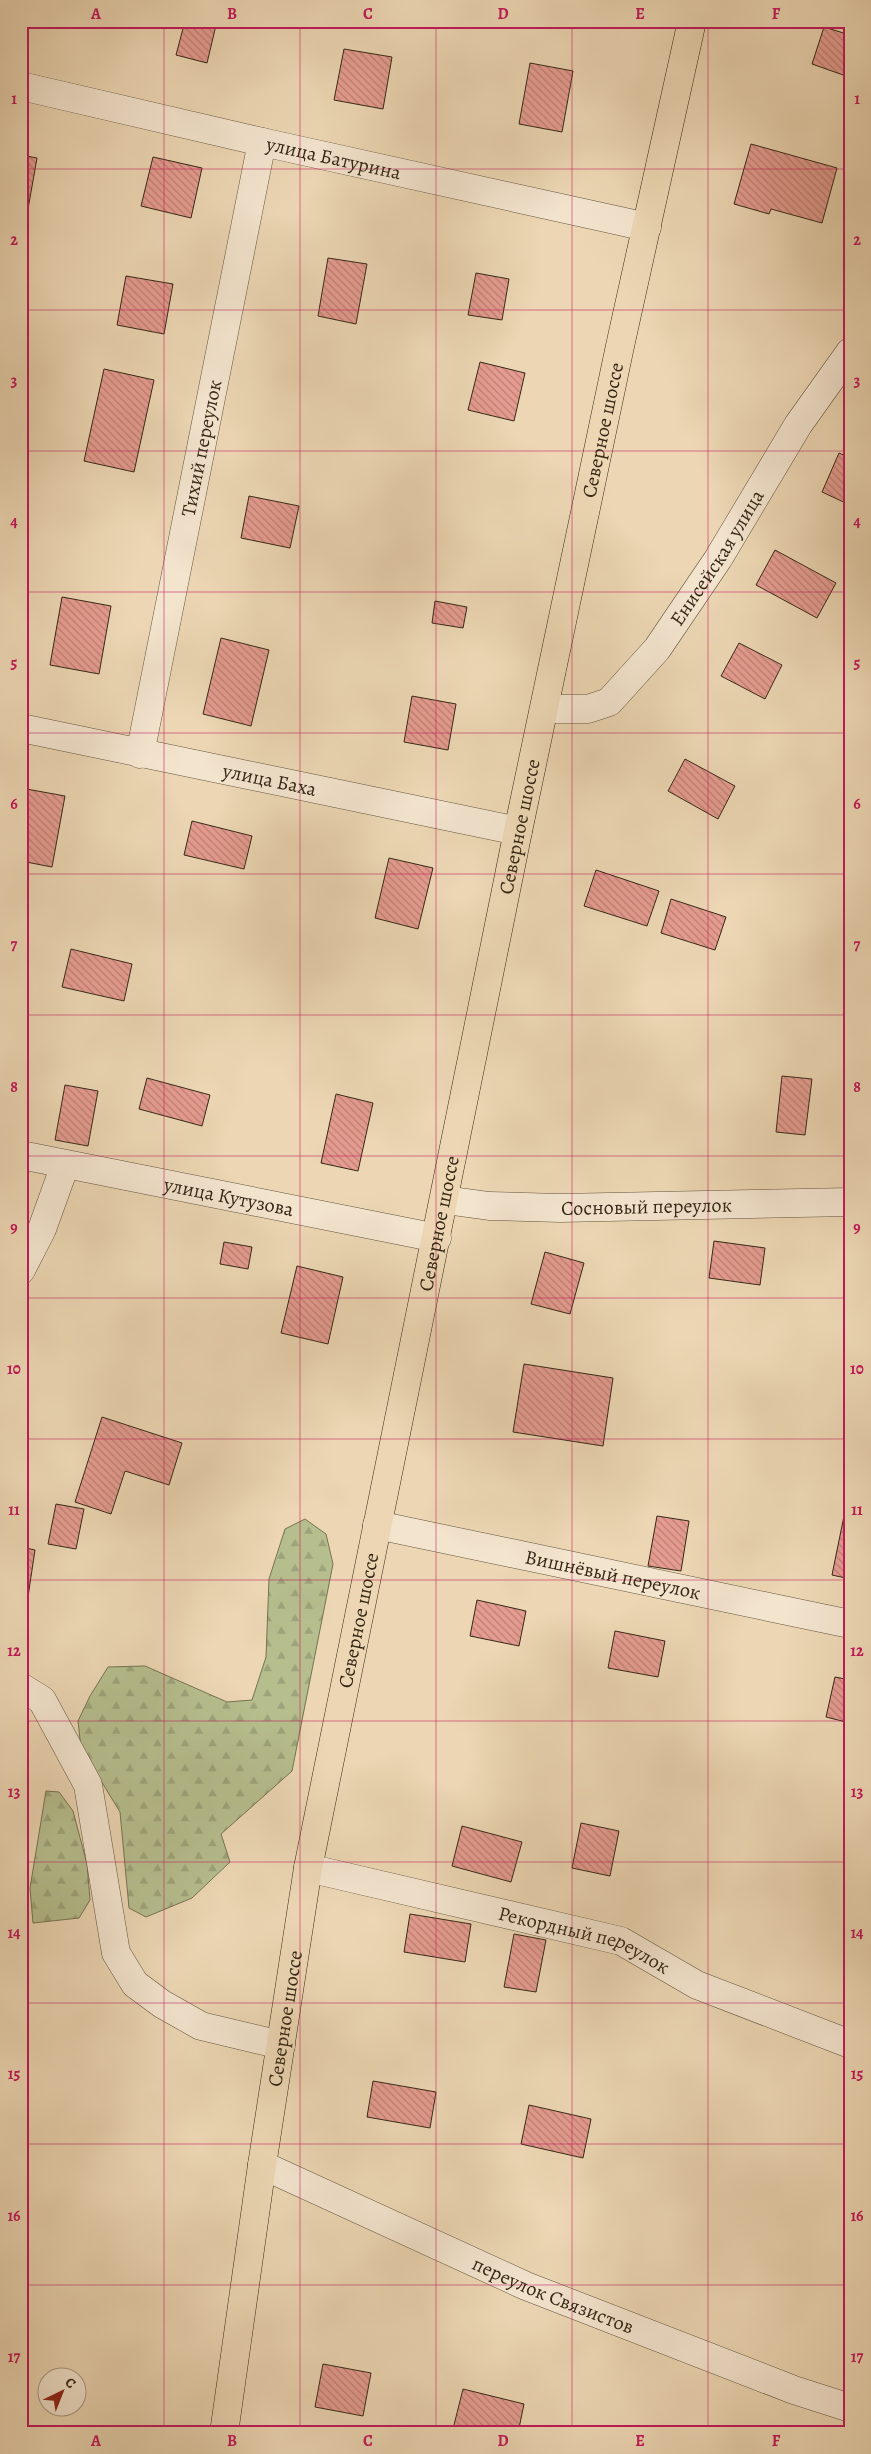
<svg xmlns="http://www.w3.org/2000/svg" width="871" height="2454" font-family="Alegreya,serif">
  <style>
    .forest { fill: url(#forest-firs); stroke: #767352 }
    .building { fill: url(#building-back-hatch); stroke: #352817 }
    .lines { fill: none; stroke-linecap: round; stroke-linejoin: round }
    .minor-casing { stroke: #63543e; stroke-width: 29 }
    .major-casing { stroke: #352817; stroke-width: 29 }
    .minor { stroke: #f3e4ce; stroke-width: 28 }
    .major { stroke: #ecd6b3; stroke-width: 28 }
    .grid { fill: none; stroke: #c2185b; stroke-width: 1; stroke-opacity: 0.55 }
    .labels { text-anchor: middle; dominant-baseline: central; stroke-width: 4; stroke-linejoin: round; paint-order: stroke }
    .street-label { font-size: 20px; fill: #352817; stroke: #f3e4ce }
    .neatline { fill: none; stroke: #c2185b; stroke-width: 2 }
    .grid-label { font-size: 16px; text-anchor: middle; font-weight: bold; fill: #c2185b }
  </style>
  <defs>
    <pattern id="forest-firs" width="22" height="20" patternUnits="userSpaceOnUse" patternTransform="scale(1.25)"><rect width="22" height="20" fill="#b6be8e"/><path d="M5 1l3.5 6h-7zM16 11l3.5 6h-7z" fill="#9da37a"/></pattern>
    <pattern id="building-back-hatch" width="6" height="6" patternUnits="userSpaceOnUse" patternTransform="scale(1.25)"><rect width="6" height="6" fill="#e69c90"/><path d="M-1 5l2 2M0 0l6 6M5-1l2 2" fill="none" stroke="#bb7f75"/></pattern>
  </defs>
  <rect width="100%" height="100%" fill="#ecd6b3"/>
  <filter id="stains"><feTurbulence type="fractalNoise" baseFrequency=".004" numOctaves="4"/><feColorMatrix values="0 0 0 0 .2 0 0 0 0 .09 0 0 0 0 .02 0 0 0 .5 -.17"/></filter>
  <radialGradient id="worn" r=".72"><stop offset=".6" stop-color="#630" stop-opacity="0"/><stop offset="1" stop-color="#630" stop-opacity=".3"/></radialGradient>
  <!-- forest -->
  <path class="forest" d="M305 1519 326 1534 333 1564 292 1771 221 1834 230 1862 192 1898 146 1917 129 1908 120 1812 81 1748 78 1721 90 1696 108 1667 145 1666 227 1702 252 1700 266 1657 269 1579 285 1529Z
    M46 1791 59 1792 73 1811 87 1864 90 1900 79 1918 33 1923 30 1888Z"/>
  <!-- building -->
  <path class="building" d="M185 21H217L207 63 176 55Z
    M824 27 850 35V64L846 76 812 64Z
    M344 49 392 57 383 109 334 100Z
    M530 63 573 71 562 132 519 124Z
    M751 144 837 168 822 223 771 209 769 214 734 204Z
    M21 155 37 158 28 209 21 208Z
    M153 157 202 168 191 218 141 206Z
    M328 258 367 264 356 324 318 316Z
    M476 273 509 279 502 320 468 315Z
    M126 276 173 284 164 334 117 325Z
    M480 362 525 373 514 421 468 410Z
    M104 369 154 380 134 472 84 461Z
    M839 453 850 458V505L822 492Z
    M249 496 299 506 290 548 241 538Z
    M775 550 836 583 817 618 756 585Z
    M62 597 111 606 99 674 50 665Z
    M435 601 467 607 463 628 432 623Z
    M221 638 269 650 251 726 203 714Z
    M739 643 782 665 765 699 721 676Z
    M412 696 456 704 448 750 404 742Z
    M685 759 735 786 718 819 668 791Z
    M21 788 65 796 52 867 21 861Z
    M192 821 252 836 244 869 184 855Z
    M389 858 433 868 418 929 375 918Z
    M596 870 659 891 647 926 584 906Z
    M671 899 726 917 715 950 661 933Z
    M71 949 132 964 124 1001 62 987Z
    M782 1076 812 1079 805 1135 776 1132Z
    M147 1078 210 1095 202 1126 139 1109Z
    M65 1085 98 1091 88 1146 55 1140Z
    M336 1094 373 1103 358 1171 321 1163Z
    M714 1241 765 1248 760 1285 709 1278Z
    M224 1242 252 1247 248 1269 220 1264Z
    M545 1252 584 1263 570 1314 531 1304Z
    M297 1266 343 1277 328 1344 281 1333Z
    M524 1364 613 1378 603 1446 513 1432Z
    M102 1417 182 1443 169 1485 125 1471 111 1514 75 1502Z
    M56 1504 84 1509 76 1549 48 1544Z
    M845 1511 850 1512V1579L832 1575Z
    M657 1516 689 1521 681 1571 648 1566Z
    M21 1547 35 1550 26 1610 21 1609Z
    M477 1600 526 1611 519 1646 470 1636Z
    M615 1631 665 1641 658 1677 608 1668Z
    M835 1677 850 1680V1723L826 1717Z
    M581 1823 619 1831 610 1876 572 1868Z
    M462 1826 522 1842 511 1882 452 1866Z
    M410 1914 471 1924 465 1962 404 1952Z
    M514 1934 546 1940 536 1992 504 1987Z
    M373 2081 436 2092 430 2128 367 2117Z
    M529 2105 591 2119 583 2158 521 2144Z
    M323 2364 371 2373 363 2416 315 2407Z
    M463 2389 524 2404 518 2433H467L453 2429Z"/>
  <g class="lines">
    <!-- minor casing -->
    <g class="minor-casing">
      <g id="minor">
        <path id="s1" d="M21 86 262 142 647 227"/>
        <path id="s2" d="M546 709H588L609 702 657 649 718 559 798 425 850 352"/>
        <path id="s3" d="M21 728 518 831"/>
        <path id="s4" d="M140 754 262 142"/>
        <path id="s5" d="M21 1155 437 1238"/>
        <path id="s6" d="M445 1200 489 1206 560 1208 850 1202"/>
        <path d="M21 1270 42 1229 65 1165"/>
        <path id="s7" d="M377 1525 850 1624"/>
        <path d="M21 1687 42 1700 88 1785 116 1953 135 1984 162 2004 201 2026 281 2045"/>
        <path id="s8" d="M308 1868 621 1941 697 1985 850 2044"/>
        <path id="s9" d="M262 2165 526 2286 794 2390 850 2408"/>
      </g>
    </g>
    <!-- major casing -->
    <g class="major-casing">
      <g id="major">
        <path id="s10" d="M224 2433 262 2165 308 1868 518 831 620 346 692 21"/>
      </g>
    </g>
    <!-- minor -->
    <use href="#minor" class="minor"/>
    <!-- major -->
    <use href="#major" class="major"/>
  </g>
  <!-- grid -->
  <path class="grid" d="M164 21V2433M300 21V2433M436 21V2433M572 21V2433M708 21V2433M21 169H850M21 310H850M21 451H850M21 592H850M21 733H850M21 874H850M21 1015H850M21 1156H850M21 1298H850M21 1439H850M21 1580H850M21 1721H850M21 1862H850M21 2003H850M21 2144H850M21 2285H850"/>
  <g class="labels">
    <!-- street labels -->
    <g class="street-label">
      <text stroke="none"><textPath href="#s1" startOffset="321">улица Батурина</textPath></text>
      <text stroke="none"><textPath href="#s10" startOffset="2039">Северное шоссе</textPath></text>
      <text stroke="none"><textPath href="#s4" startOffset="312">Тихий переулок</textPath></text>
      <text stroke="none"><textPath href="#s2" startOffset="245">Енисейская улица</textPath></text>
      <text stroke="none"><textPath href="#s3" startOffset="254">улица Баха</textPath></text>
      <text stroke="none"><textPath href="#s10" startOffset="1634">Северное шоссе</textPath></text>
      <text stroke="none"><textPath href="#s5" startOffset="212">улица Кутузова</textPath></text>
      <text stroke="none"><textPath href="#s6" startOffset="202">Сосновый переулок</textPath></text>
      <text stroke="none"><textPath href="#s10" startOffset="1229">Северное шоссе</textPath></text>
      <text stroke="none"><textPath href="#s7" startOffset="241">Вишнёвый переулок</textPath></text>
      <text stroke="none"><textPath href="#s10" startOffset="824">Северное шоссе</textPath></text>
      <text stroke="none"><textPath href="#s8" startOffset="286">Рекордный переулок</textPath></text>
      <text stroke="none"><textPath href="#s10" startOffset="419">Северное шоссе</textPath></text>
      <text stroke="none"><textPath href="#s9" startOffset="319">переулок Связистов</textPath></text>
    </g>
  </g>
  <!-- margin -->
  <rect width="871" height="2454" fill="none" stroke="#ecd6b3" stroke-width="55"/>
  <!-- north arrow -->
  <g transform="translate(62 2392) rotate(43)"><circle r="24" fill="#f3e4ce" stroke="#a79985"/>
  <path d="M0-4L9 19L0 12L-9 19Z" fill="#8f2418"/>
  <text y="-8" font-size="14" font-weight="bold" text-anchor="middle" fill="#352817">С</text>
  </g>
  <rect x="28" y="28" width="816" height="2398" class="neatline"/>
  <g class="grid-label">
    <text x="96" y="19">A</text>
    <text x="232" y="19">B</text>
    <text x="368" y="19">C</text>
    <text x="503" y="19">D</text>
    <text x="640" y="19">E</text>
    <text x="776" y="19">F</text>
    <text x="14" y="104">1</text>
    <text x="857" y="104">1</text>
    <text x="14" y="245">2</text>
    <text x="857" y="245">2</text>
    <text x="14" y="386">3</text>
    <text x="857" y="386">3</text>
    <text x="14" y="527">4</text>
    <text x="857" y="527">4</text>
    <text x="14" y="668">5</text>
    <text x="857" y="668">5</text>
    <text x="14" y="809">6</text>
    <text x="857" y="809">6</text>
    <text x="14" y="950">7</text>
    <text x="857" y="950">7</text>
    <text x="14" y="1092">8</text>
    <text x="857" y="1092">8</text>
    <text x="14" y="1233">9</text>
    <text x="857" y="1233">9</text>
    <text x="14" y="1374">10</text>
    <text x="857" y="1374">10</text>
    <text x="14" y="1515">11</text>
    <text x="857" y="1515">11</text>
    <text x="14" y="1656">12</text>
    <text x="857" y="1656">12</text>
    <text x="14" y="1797">13</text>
    <text x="857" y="1797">13</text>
    <text x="14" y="1938">14</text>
    <text x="857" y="1938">14</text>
    <text x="14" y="2079">15</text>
    <text x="857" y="2079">15</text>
    <text x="14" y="2221">16</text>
    <text x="857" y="2221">16</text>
    <text x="14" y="2362">17</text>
    <text x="857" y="2362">17</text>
    <text x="96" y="2446">A</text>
    <text x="232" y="2446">B</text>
    <text x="368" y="2446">C</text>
    <text x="503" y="2446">D</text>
    <text x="640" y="2446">E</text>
    <text x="776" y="2446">F</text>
  </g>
  <rect width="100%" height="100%" filter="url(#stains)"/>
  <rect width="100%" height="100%" fill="url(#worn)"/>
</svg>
